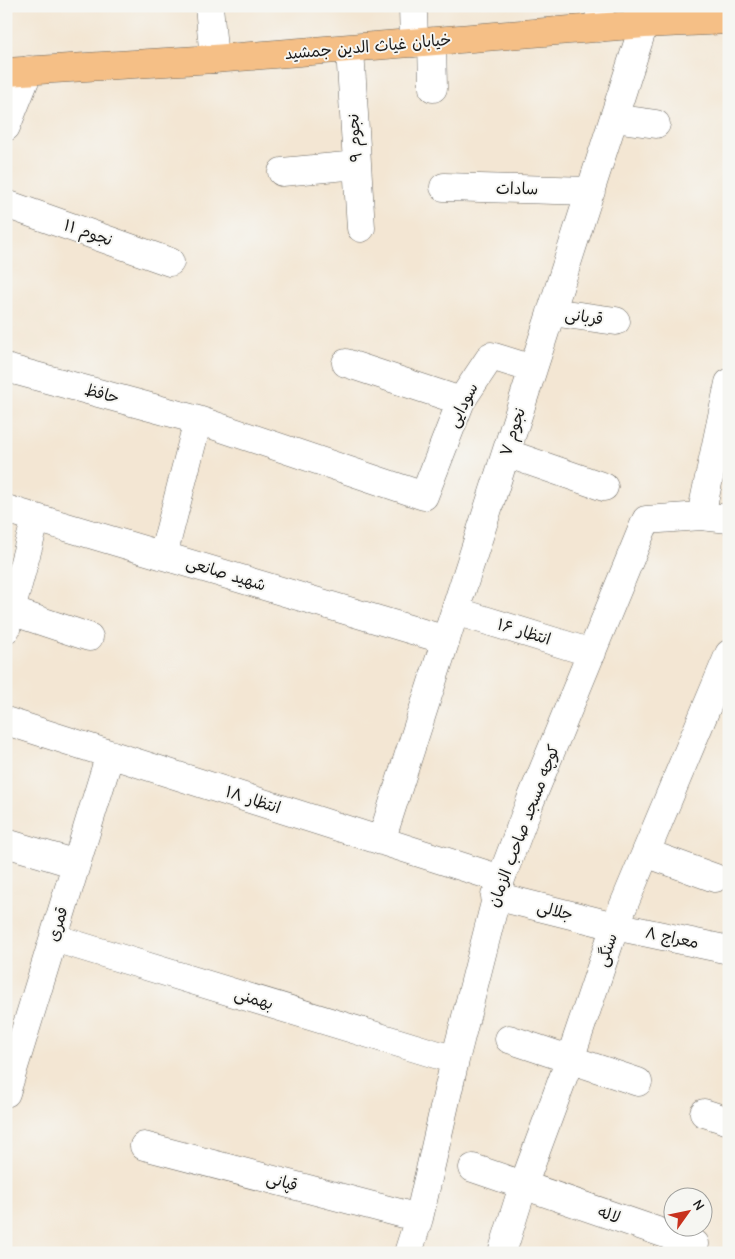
<svg xmlns="http://www.w3.org/2000/svg" width="735" height="1259" font-family="'Comic Neue','Playpen Sans Arabic',sans-serif">
  <style>
    .lines { fill: none; stroke-linecap: round; stroke-linejoin: round }
    .minor-casing { stroke: #67635c; stroke-width: 29 }
    .major-casing { stroke: #67635c; stroke-width: 29 }
    .minor { stroke: #fff; stroke-width: 28 }
    .major { stroke: #f5bf86; stroke-width: 28 }
    .labels { text-anchor: middle; dominant-baseline: central; stroke-width: 4; stroke-linejoin: round; paint-order: stroke }
    .street-label { font-size: 16px; fill: #1c1c1c; stroke: #f6f6f2 }
  </style>
  <rect width="100%" height="100%" fill="#f6f6f2"/>
  <filter id="ink" filterUnits="userSpaceOnUse"><feTurbulence type="fractalNoise" baseFrequency=".02" numOctaves="2"/><feDisplacementMap in="SourceGraphic" scale="10" xChannelSelector="R" yChannelSelector="G"/><feConvolveMatrix kernelMatrix="1 2 1 2 8 2 1 2 1" color-interpolation-filters="sRGB"/></filter>
  <filter id="wash" filterUnits="userSpaceOnUse"><feTurbulence type="fractalNoise" baseFrequency=".0096" numOctaves="4" result="noise"/><feDisplacementMap in="SourceGraphic" scale="20" xChannelSelector="R" yChannelSelector="G"/><feGaussianBlur stdDeviation="1.12" result="paint"/><feColorMatrix in="noise" values="0 0 0 0 0 0 0 0 0 0 0 0 0 0 0 0 0 1.4 0 .05"/><feComposite in="paint" operator="in"/></filter>
  <g filter="url(#wash)">
    <rect width="100%" height="100%" fill="#f3e6d3"/>
  </g>
  <g filter="url(#ink)">
    <g class="lines">
      <!-- minor casing -->
      <g class="minor-casing">
        <path id="minor" d="M209 6 214 59
          M413 6 414 43
          M599 28 600 6
          M432 42 433 88
          M350 49 361 228
          M614 118 656 124
          M6 127 29 70
          M282 172 357 165
          M444 187 591 191
          M6 204 170 262
          M551 312 616 321
          M346 363 461 401
          M6 368 198 420 424 496 461 401 491 356 533 369
          M506 453 604 487
          M6 509 446 640
          M701 516 729 383
          M163 556 198 420
          M11 611 89 637
          M455 611 592 653
          M6 629 36 518
          M6 721 501 879
          M381 841 644 24
          M6 843 76 864
          M646 853 715 878
          M495 896 615 926 729 950
          M54 938 455 1060
          M509 1039 638 1082
          M6 1093 110 754
          M704 1113 729 1121
          M144 1146 419 1218
          M473 1168 695 1244
          M408 1253 419 1218 455 1060 501 879 530 802 646 520 701 516 729 519
          M502 1253 523 1186 570 1059 615 926 729 654"/>
      </g>
      <!-- major casing -->
      <g class="major-casing">
        <path id="major" d="M6 72 214 59 644 24 729 20"/>
      </g>
      <!-- minor -->
      <use href="#minor" class="minor"/>
      <!-- major -->
      <use href="#major" class="major"/>
    </g>
  </g>
  <g class="labels">
    <!-- street labels -->
    <g class="street-label">
      <text transform="translate(368 47) rotate(-5)">خیابان غیاث الدین جمشید</text>
      <text transform="translate(355 138) rotate(-94)">نجوم ۹</text>
      <text transform="translate(517 189) rotate(1)">سادات</text>
      <text transform="translate(88 233) rotate(19)">نجوم ۱۱</text>
      <text transform="translate(584 317) rotate(8)">قربانی</text>
      <text transform="translate(102 394) rotate(15)">حافظ</text>
      <text transform="translate(463 405) rotate(-63)">سودایی</text>
      <text transform="translate(513 432) rotate(-72)">نجوم ۷</text>
      <text transform="translate(226 574) rotate(17)">شهید صانعی</text>
      <text transform="translate(524 632) rotate(17)">انتظار ۱۶</text>
      <text transform="translate(253 800) rotate(18)">انتظار ۱۸</text>
      <text transform="translate(524 826) rotate(-69)">کوچه مسجد صاحب الزمان</text>
      <text transform="translate(555 911) rotate(14)">جلالی</text>
      <text transform="translate(58 924) rotate(-73)">قمری</text>
      <text transform="translate(672 938) rotate(12)">معراج ۸</text>
      <text transform="translate(607 950) rotate(-71)">سنگی</text>
      <text transform="translate(254 999) rotate(17)">بهمنی</text>
      <text transform="translate(282 1182) rotate(15)">قپانی</text>
      <text transform="translate(609 1215) rotate(19)">لاله</text>
    </g>
  </g>
  <!-- margin -->
  <rect width="735" height="1259" fill="none" stroke="#f6f6f2" stroke-width="25"/>
  <!-- north arrow -->
  <g transform="translate(688 1212) rotate(57)"><circle r="24" fill="#f6f6f2" stroke="#9f9f9c"/>
  <path d="M0-4L9 19L0 12L-9 19Z" fill="#c8321e"/>
  <text y="-8" font-size="14" font-weight="bold" text-anchor="middle" fill="#1c1c1c">N</text>
  </g>
</svg>
